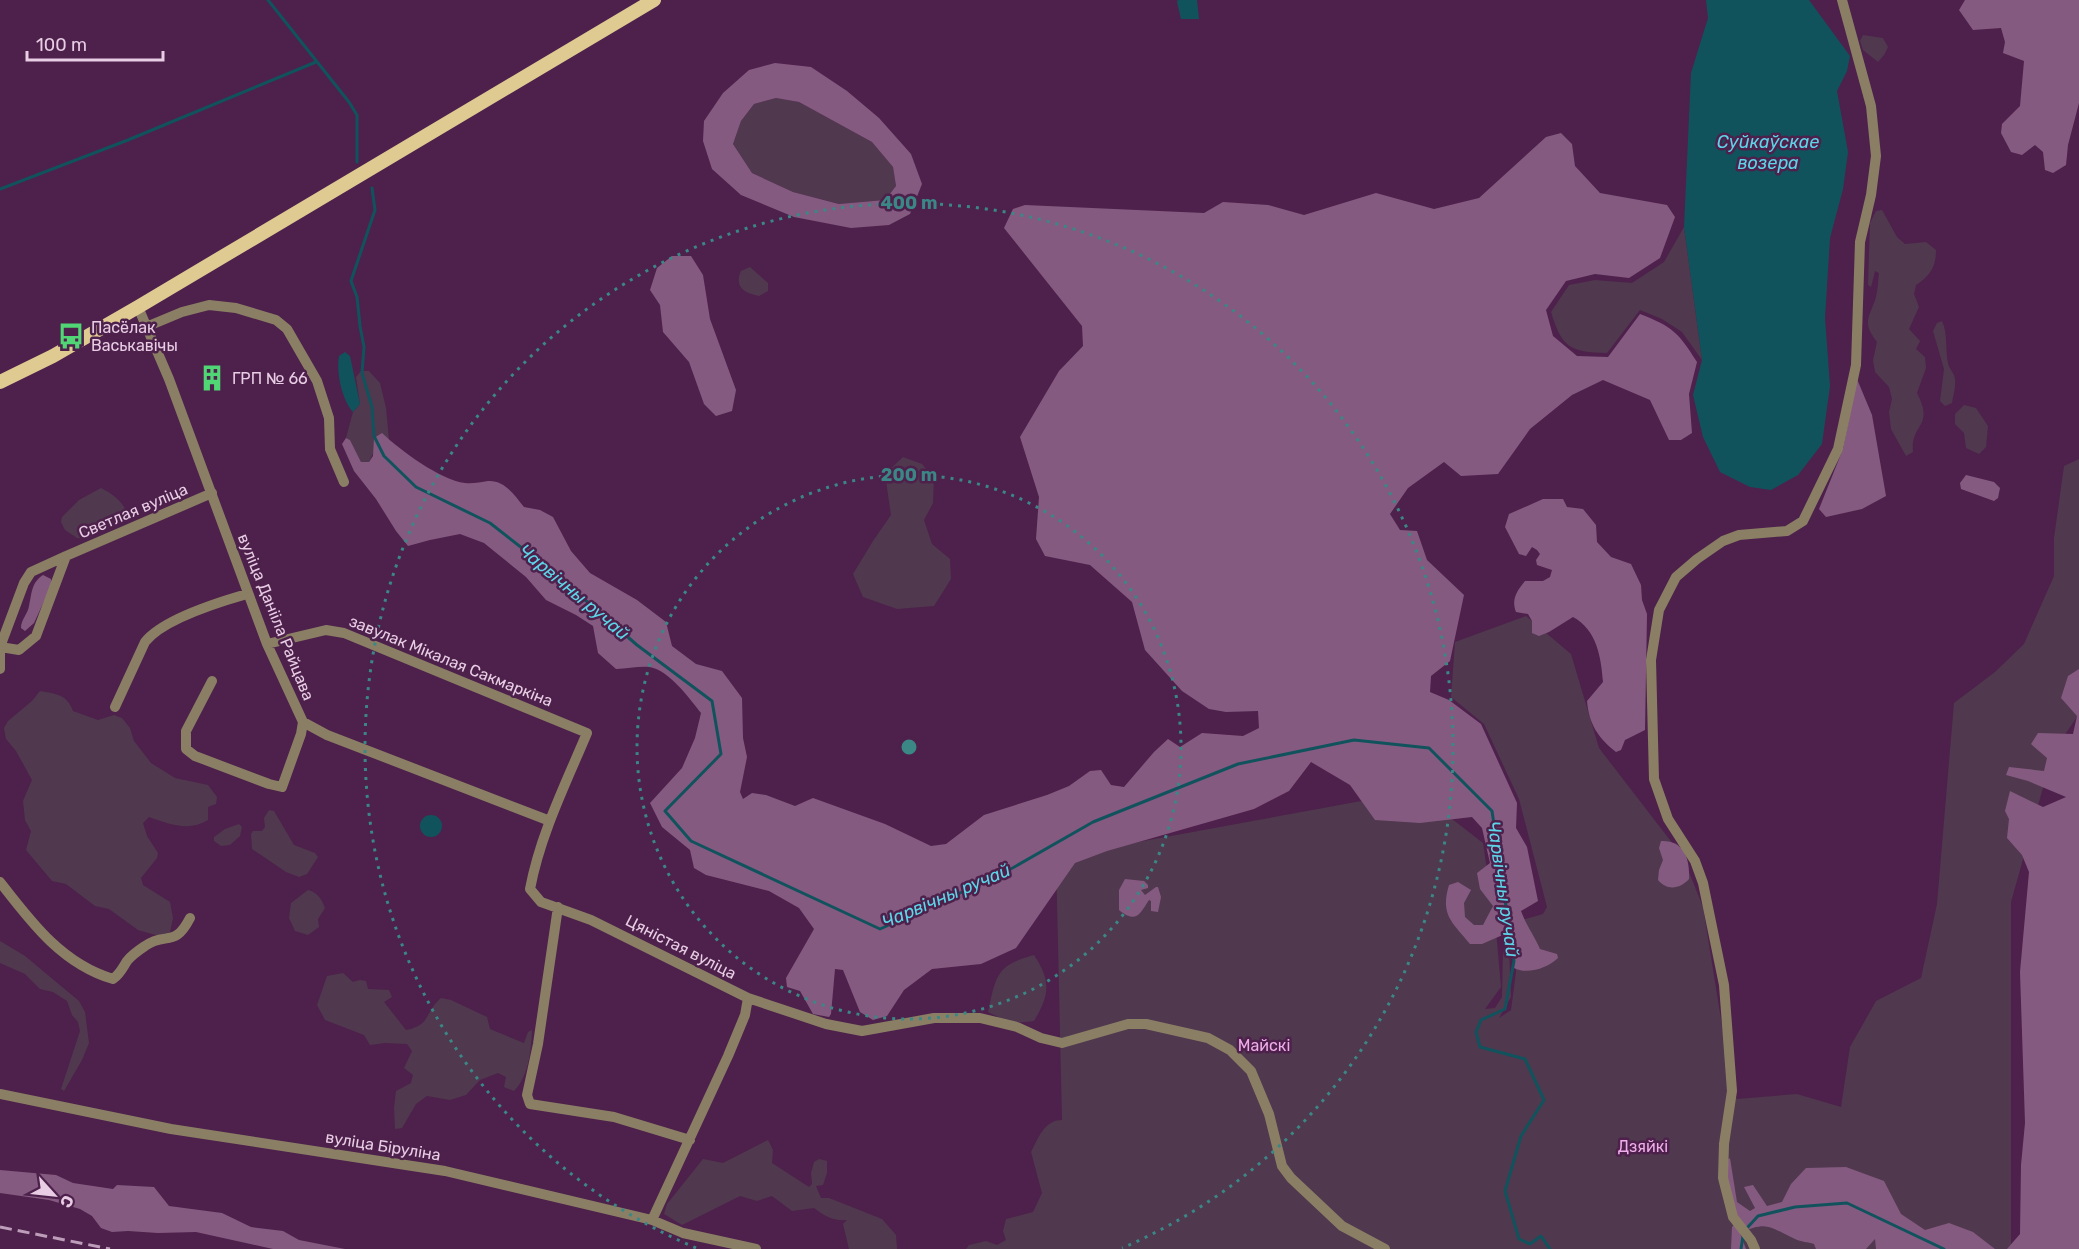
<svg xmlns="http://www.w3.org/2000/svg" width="2079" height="1249" font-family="Rubik,sans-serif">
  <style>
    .green { fill: #50384e }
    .forest { fill: #855a81; fill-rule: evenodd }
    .water { fill: #11535d }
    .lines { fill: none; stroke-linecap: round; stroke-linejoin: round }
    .stream { stroke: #11535d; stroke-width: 3 }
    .minor { stroke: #8a7f65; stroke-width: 10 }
    .major { stroke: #dfca92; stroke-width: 14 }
    .rail { stroke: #bd9dba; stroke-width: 3; stroke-dasharray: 12 6; stroke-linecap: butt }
    .ring { fill: none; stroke: #3a8786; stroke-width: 3; stroke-dasharray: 3 6 }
    .labels { text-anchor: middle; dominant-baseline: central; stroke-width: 5; stroke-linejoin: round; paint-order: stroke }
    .poi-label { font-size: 16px; fill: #e8cde5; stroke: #4d214b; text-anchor: start }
    .street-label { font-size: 16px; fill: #e8cde5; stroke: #4d214b }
    .park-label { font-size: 16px; fill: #efadea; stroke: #4d214b }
    .water-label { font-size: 18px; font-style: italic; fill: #5cd5e8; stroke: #4d214b }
    .centre { fill: #3a8786; stroke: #4d214b; stroke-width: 3 }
    .ring-label { font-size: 18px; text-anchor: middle; font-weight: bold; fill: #3a8786; stroke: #4d214b; stroke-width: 5; stroke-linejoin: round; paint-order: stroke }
  </style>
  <rect width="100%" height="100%" fill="#4d214b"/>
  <!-- green -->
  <path class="green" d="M1863 35 1883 38 1888 47 1884 55 1878 62 1863 50 1860 41Z
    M776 98 799 102 872 142 893 167 896 186 885 200 840 204 793 192 752 173 733 144 741 121 754 104Z
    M1882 210 1897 237 1905 244 1926 242 1936 250C1936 267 1930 276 1916 285L1914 294 1919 307 1909 329 1920 341 1916 349 1925 357 1926 368 1917 393C1935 428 1910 423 1913 452L1906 456 1891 429 1889 412 1892 399 1889 387 1875 372 1873 360 1877 342C1861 322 1870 317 1876 297 1878 289 1878 280 1879 273L1875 271 1871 287 1868 285 1870 223 1876 211Z
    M1684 227 1702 360 1682 332 1662 319 1640 310 1607 353C1570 352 1562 348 1551 312L1569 285 1595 280 1632 283 1664 262Z
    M750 267 768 283V291L759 296C744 293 734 287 741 271Z
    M1942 321C1948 333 1945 349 1948 363 1949 369 1955 373 1955 380 1956 387 1953 396 1952 403L1945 406 1940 401 1944 369 1933 331 1937 323Z
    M361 371H369L380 383 386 408 389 440 382 434 369 462H361L350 440 346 438 353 412 360 404 356 377Z
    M1964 405 1976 408 1988 426 1986 447 1979 454 1966 448 1964 433 1955 424V414Z
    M903 457 922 464 934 478 933 503 924 520 932 544 950 559 951 579 934 606 897 609 863 597 853 574 873 541 891 515 885 474Z
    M2079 459V714L2053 752 2011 902V1249H966L969 1245 986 1241 997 1245 1006 1240 1003 1231 1006 1219 1033 1212 1042 1193 1031 1152C1038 1139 1044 1120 1062 1120L1056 857 1416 791 1483 843 1496 930 1501 987 1485 1009 1495 1008 1502 997 1503 950 1509 947 1511 997 1499 1018 1511 1010 1516 972 1515 922 1543 914 1547 907 1519 799 1484 724 1451 697 1455 642 1526 616 1571 654 1599 748 1683 857 1703 907 1724 1038 1727 1083 1737 1099 1797 1094 1841 1107 1850 1047 1876 1001 1921 978 1937 904 1954 703 1995 672 2024 644 2054 576V538L2064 466Z
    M101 488C110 492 124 502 126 512L122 520 115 525 86 539 77 538 65 530 61 522 62 517 79 500Z
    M40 691C56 694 67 694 73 711L98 720 114 715 122 718 130 728 134 741 151 763 175 778 208 785 217 797 216 804 208 807V820C189 832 169 824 149 817L143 823 147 836 158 853 157 858 141 878 143 885 170 902 173 918 170 932 159 936 138 930 109 909 95 906 66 884 52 881 26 850 31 831 25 820 23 801 32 780 16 751 6 739 4 728 8 721 32 701Z
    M269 810 274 811 294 845 315 853 318 857 307 874 299 877 286 872 252 849 251 834 253 831H262L265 827 264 818Z
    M239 824 242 827 240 836 230 845 221 846 214 841V837L225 829Z
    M308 890C317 892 322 899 325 908L318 919 319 927 308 935 295 931 289 918 291 903Z
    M0 941 25 956 79 1001 85 1012 89 1043 82 1060 64 1091 61 1089 80 1031 78 1022 72 1015 67 1001 53 992 40 989 25 974 0 963Z
    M1034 955C1051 981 1050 994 1034 1021 1014 1024 1005 1021 988 1012 996 976 996 965 1034 955Z
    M343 973 353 982 360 980 366 981 368 989 389 990 392 997 384 1002 406 1030C432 1025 424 1012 441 998L451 1000 487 1017 490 1029 524 1043 528 1032 532 1030C531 1050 529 1076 514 1091L504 1087 506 1077 498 1073 480 1080 466 1095 450 1100 427 1096 416 1104 402 1128 395 1129 394 1108 396 1091 411 1083 413 1075 404 1068 412 1051 407 1044 385 1043 370 1045 364 1035 325 1020 317 1005 327 976Z
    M768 1140 773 1150 772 1163 809 1187 812 1184 811 1173 814 1162 819 1159 827 1161V1173L823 1185 816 1186 821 1198H829L882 1219 896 1235 897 1249H849L843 1224 847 1220C833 1221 824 1216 814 1208L792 1211 772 1196 757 1201 740 1196 682 1225 664 1214 667 1204 703 1159 723 1163Z"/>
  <!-- forest -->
  <path class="forest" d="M1965 0H2079V103L2068 145 2066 165 2053 173 2045 170 2043 152 2035 145 2022 155 2011 152 2001 133 2002 124 2020 106 2024 61 2003 53 2005 42 2001 28 1973 30 1959 10Z
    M775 63 811 67 847 91 879 118 911 154 922 184 910 214 889 225 851 228 794 217 741 195 712 169 703 141 704 121 723 93 749 70ZM776 98 799 102 872 142 893 167 896 186 885 200 839 204 793 192 752 173 733 144 741 121 754 104Z
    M1561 133 1572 144 1575 166 1600 193 1667 205 1675 217 1660 258 1629 278 1595 274 1566 281 1546 310 1553 336 1577 356 1608 357 1640 314C1673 327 1678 332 1697 362L1689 394 1692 433 1681 440H1669L1650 400 1603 380 1572 395 1530 429 1498 474 1461 476 1444 462 1408 488 1390 514 1400 530 1417 531 1427 560 1464 595 1450 661 1431 676 1430 692 1449 700 1481 724 1517 803 1516 828 1527 847 1538 901 1521 911C1527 927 1534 935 1540 949L1557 954 1558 958C1548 968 1527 975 1514 968L1513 946 1505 934 1482 944H1470C1452 922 1440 915 1449 885L1458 882 1471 890 1464 903 1465 917 1474 925H1483L1493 906 1480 889 1477 873 1490 863 1482 828 1472 817 1420 823 1375 820 1350 785 1311 762 1289 791 1254 809 1107 851 1075 863 1016 948 981 964 932 969 904 990 887 1016 873 1020 860 1012 843 970 835 969 831 1014 829 1017 813 1014 800 991 787 987 786 978 814 929 799 908 769 891 706 875 694 868 690 850 662 827 650 803 682 768 695 738 701 713C690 699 668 669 649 667 639 666 627 669 616 669L598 653 593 626 576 615 546 600 526 577 484 543 460 534 430 540 408 546 396 531 376 499 354 471 342 444 346 438 350 440 361 462H369L373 456 374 438 382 433C400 450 440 480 465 483 472 484 481 482 488 481 505 480 514 495 524 507L540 510 553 517 571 551 590 573 637 600 666 622 672 646 696 664 722 671 742 698 743 738 747 757 740 792 743 799 752 793 766 795 795 806 813 798 885 824 931 846 946 844 984 815 1047 795 1069 786 1090 771 1101 770 1111 785 1124 787 1154 752 1168 739 1180 747 1202 733 1243 736 1259 728 1258 711 1226 712 1209 709 1182 691 1145 650 1132 602 1090 565 1045 556 1036 539 1039 497 1020 437 1059 371 1083 346 1082 326 1004 228 1013 209 1025 205 1204 213 1223 202 1268 205 1304 215 1376 193 1434 209 1479 198 1546 137Z
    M672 256H691L703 275 710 319 736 390 732 411 716 416 704 404 689 362 663 332 660 305 650 290 657 268Z
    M1857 379 1872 415 1886 496 1862 509 1826 517 1819 509 1843 449Z
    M1966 475 1994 482 2000 488 1998 498 1994 501 1961 489 1960 483Z
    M1543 499H1563L1567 507 1583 509 1596 525 1597 542 1611 557 1631 564 1641 585 1642 600 1647 614 1645 730 1625 740 1621 750 1616 752C1598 738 1589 724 1587 701L1603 682C1601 657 1597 630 1573 617L1549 632 1539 636 1532 633V621L1528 614 1516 612C1511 599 1517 591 1525 581H1543L1550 577 1552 570 1537 565 1536 560 1540 554 1537 550 1532 547 1526 556 1519 554 1505 527 1509 514Z
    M43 575 51 579 52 584 34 623 25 631 21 628C21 619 28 614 29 606 32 593 31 583 43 575Z
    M2079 669V1249H2007L2020 1234 2021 1165 2025 1123 2020 972 2029 872 2022 855 2007 838 2009 819 2005 811 2010 791 2043 807 2066 797 2028 781 2006 775 2009 767 2044 771 2047 758 2031 744 2038 733 2073 734 2077 716 2061 698 2068 676Z
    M1661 841C1685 840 1690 860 1689 879 1680 889 1667 891 1658 880L1659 870 1663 860 1659 848Z
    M1125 879 1144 881 1148 885V888L1141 890 1145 895 1156 887H1158L1161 897 1158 912 1151 911V901L1149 900C1140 914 1136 924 1119 910V890Z
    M1730 1158 1737 1202 1750 1211 1755 1208 1744 1187 1753 1185 1767 1206 1782 1202 1791 1184 1806 1168 1846 1167 1884 1181 1901 1214 1925 1230 1949 1223 1973 1232 1995 1249H1876L1875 1239 1866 1249H1816L1814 1244C1808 1242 1801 1242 1795 1239 1770 1228 1769 1220 1740 1233L1746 1249H1731L1732 1227 1740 1219 1730 1204 1726 1161Z
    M0 1170 56 1175 73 1183 113 1189 117 1185 154 1187 169 1206 222 1213 251 1227 283 1231 299 1240 345 1249H273L196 1232 158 1233 128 1231 112 1232 101 1228 92 1216 80 1209 49 1200 0 1193Z"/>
  <!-- water -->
  <path class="water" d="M1178 0H1197L1199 19H1181L1177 2Z
    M1706 0H1809L1850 56 1847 71 1837 91 1848 152 1843 189 1830 238 1825 318 1830 386 1822 444 1798 475 1771 490 1750 487 1720 472 1703 437 1693 395 1702 360 1684 227 1691 73 1708 18Z
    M345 352 350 356 360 404 353 412C342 400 336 372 339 356Z
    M420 826a11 11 0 1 1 22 0a11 11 0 1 1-22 0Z"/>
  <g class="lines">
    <!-- stream -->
    <path class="stream" d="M268 0 349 102 357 115V162
      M372 188 375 210 351 281 357 297 360 326 364 347 362 373 372 407 374 436 384 456 416 487 490 523 554 573 637 645 712 701 721 754 665 811 691 841 880 929 1002 874 1093 822 1238 764 1354 740 1429 748 1492 811 1514 961 1505 1009 1481 1020 1476 1032 1480 1047 1525 1059 1544 1100 1521 1136 1505 1191 1519 1239 1530 1244 1541 1236 1550 1249
      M0 189 128 140 316 62
      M1747 1228 1758 1216 1795 1207 1847 1203 1944 1249
      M1741 1249 1743 1236"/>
    <!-- minor -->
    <path class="minor" d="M138 307 169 379 267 644 303 722 327 735 550 821
      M146 327 182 312 209 305 236 308 276 320 287 329 317 381 329 418 330 449 344 482
      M267 644 326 630 344 633 587 733C566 783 540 835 530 889L541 902 591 920 748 998 826 1024 862 1031 934 1018H980L1017 1027 1041 1038 1062 1043 1128 1024H1146L1208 1038 1230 1050 1251 1071 1269 1114 1282 1166 1291 1178 1342 1226 1385 1249
      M0 647 19 650 36 636 66 556 212 493
      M0 647 24 583 31 572 66 556
      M0 650V669
      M212 681 186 731V749L195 756 269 784 282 787 301 734 303 722
      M115 707 145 642C163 619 219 602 247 594
      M0 882C31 922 62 964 113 979 120 974 122 969 127 961 131 956 139 950 145 946 166 931 174 949 190 918
      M558 907 538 1044 527 1095 530 1104 614 1117 690 1140
      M0 1094 171 1129 445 1171 652 1220 683 1233 756 1249
      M652 1220 728 1056 745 1015 748 998
      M1755 1249 1751 1240 1733 1217 1723 1178 1724 1144 1732 1091 1724 985 1703 883 1695 861 1668 819 1654 779 1651 660 1659 610 1676 577 1697 559 1723 541 1739 535 1787 531 1803 521 1838 449 1856 365 1860 242 1871 195 1876 156 1871 106 1842 0"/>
    <!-- major -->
    <path class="major" d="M0 382 53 356 138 307 654 0"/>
    <!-- rail -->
    <path class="rail" d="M0 1227 110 1249"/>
  </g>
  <!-- distance rings -->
  <g class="ring">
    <circle cx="909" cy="747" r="272"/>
    <path d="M696 1248A544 544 0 1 1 1122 1248"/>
  </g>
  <!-- icons -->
  <defs>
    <g id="bus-bare" transform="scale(2.07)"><path d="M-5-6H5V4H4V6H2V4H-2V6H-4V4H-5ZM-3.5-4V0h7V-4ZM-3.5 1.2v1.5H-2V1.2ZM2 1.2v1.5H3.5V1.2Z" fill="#50d674" stroke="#4d214b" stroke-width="2.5" paint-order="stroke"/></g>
    <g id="building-bare" transform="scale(2.07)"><path d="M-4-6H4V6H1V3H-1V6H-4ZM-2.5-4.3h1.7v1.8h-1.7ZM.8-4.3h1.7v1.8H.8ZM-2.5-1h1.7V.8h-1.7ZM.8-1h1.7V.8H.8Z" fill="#50d674" stroke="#4d214b" stroke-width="2.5" paint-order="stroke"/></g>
  </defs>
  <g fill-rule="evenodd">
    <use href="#bus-bare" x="71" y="336"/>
    <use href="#building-bare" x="212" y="378"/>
  </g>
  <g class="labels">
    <!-- poi labels -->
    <g class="poi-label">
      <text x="91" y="327">Пасёлак<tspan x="91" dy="18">Васькавічы</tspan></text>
      <text x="232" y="378">ГРП № 66</text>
    </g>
    <!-- street labels -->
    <g class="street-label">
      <text transform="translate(133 511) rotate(-23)">Светлая вуліца</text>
      <text transform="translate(276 617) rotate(68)">вуліца Данііла Райцава</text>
      <text transform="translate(451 661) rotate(22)">завулак Мікалая Сакмаркіна</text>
      <text transform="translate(681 947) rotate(27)">Цяністая вуліца</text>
      <text transform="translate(383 1146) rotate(9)">вуліца Біруліна</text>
    </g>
    <!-- park labels -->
    <g class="park-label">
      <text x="1264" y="1045">Майскі</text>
      <text x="1643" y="1146">Дзяйкі</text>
    </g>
    <!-- water labels -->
    <g class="water-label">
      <text x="1768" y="142">Суйкаўскае<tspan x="1768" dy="21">возера</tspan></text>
      <text transform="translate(574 592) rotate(40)">Чарвічны ручай</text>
      <text transform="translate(1503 889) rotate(82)">Чарвічны ручай</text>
      <text transform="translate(946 896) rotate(-23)">Чарвічны ручай</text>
    </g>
  </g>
  <circle cx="909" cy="747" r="9" class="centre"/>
  <g class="ring-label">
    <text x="909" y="209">400 m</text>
    <text x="909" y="481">200 m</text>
  </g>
  <!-- north arrow -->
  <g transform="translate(54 1195) rotate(117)" stroke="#4d214b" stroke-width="4.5" paint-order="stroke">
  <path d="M0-4.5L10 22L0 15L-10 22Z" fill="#e8cde5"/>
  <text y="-9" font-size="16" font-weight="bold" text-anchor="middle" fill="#e8cde5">С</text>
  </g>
  <!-- scale -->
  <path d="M27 51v9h136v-9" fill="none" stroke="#e8cde5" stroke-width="3"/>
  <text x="36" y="51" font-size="18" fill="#e8cde5" stroke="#4d214b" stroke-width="4.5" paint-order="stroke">100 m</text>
</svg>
